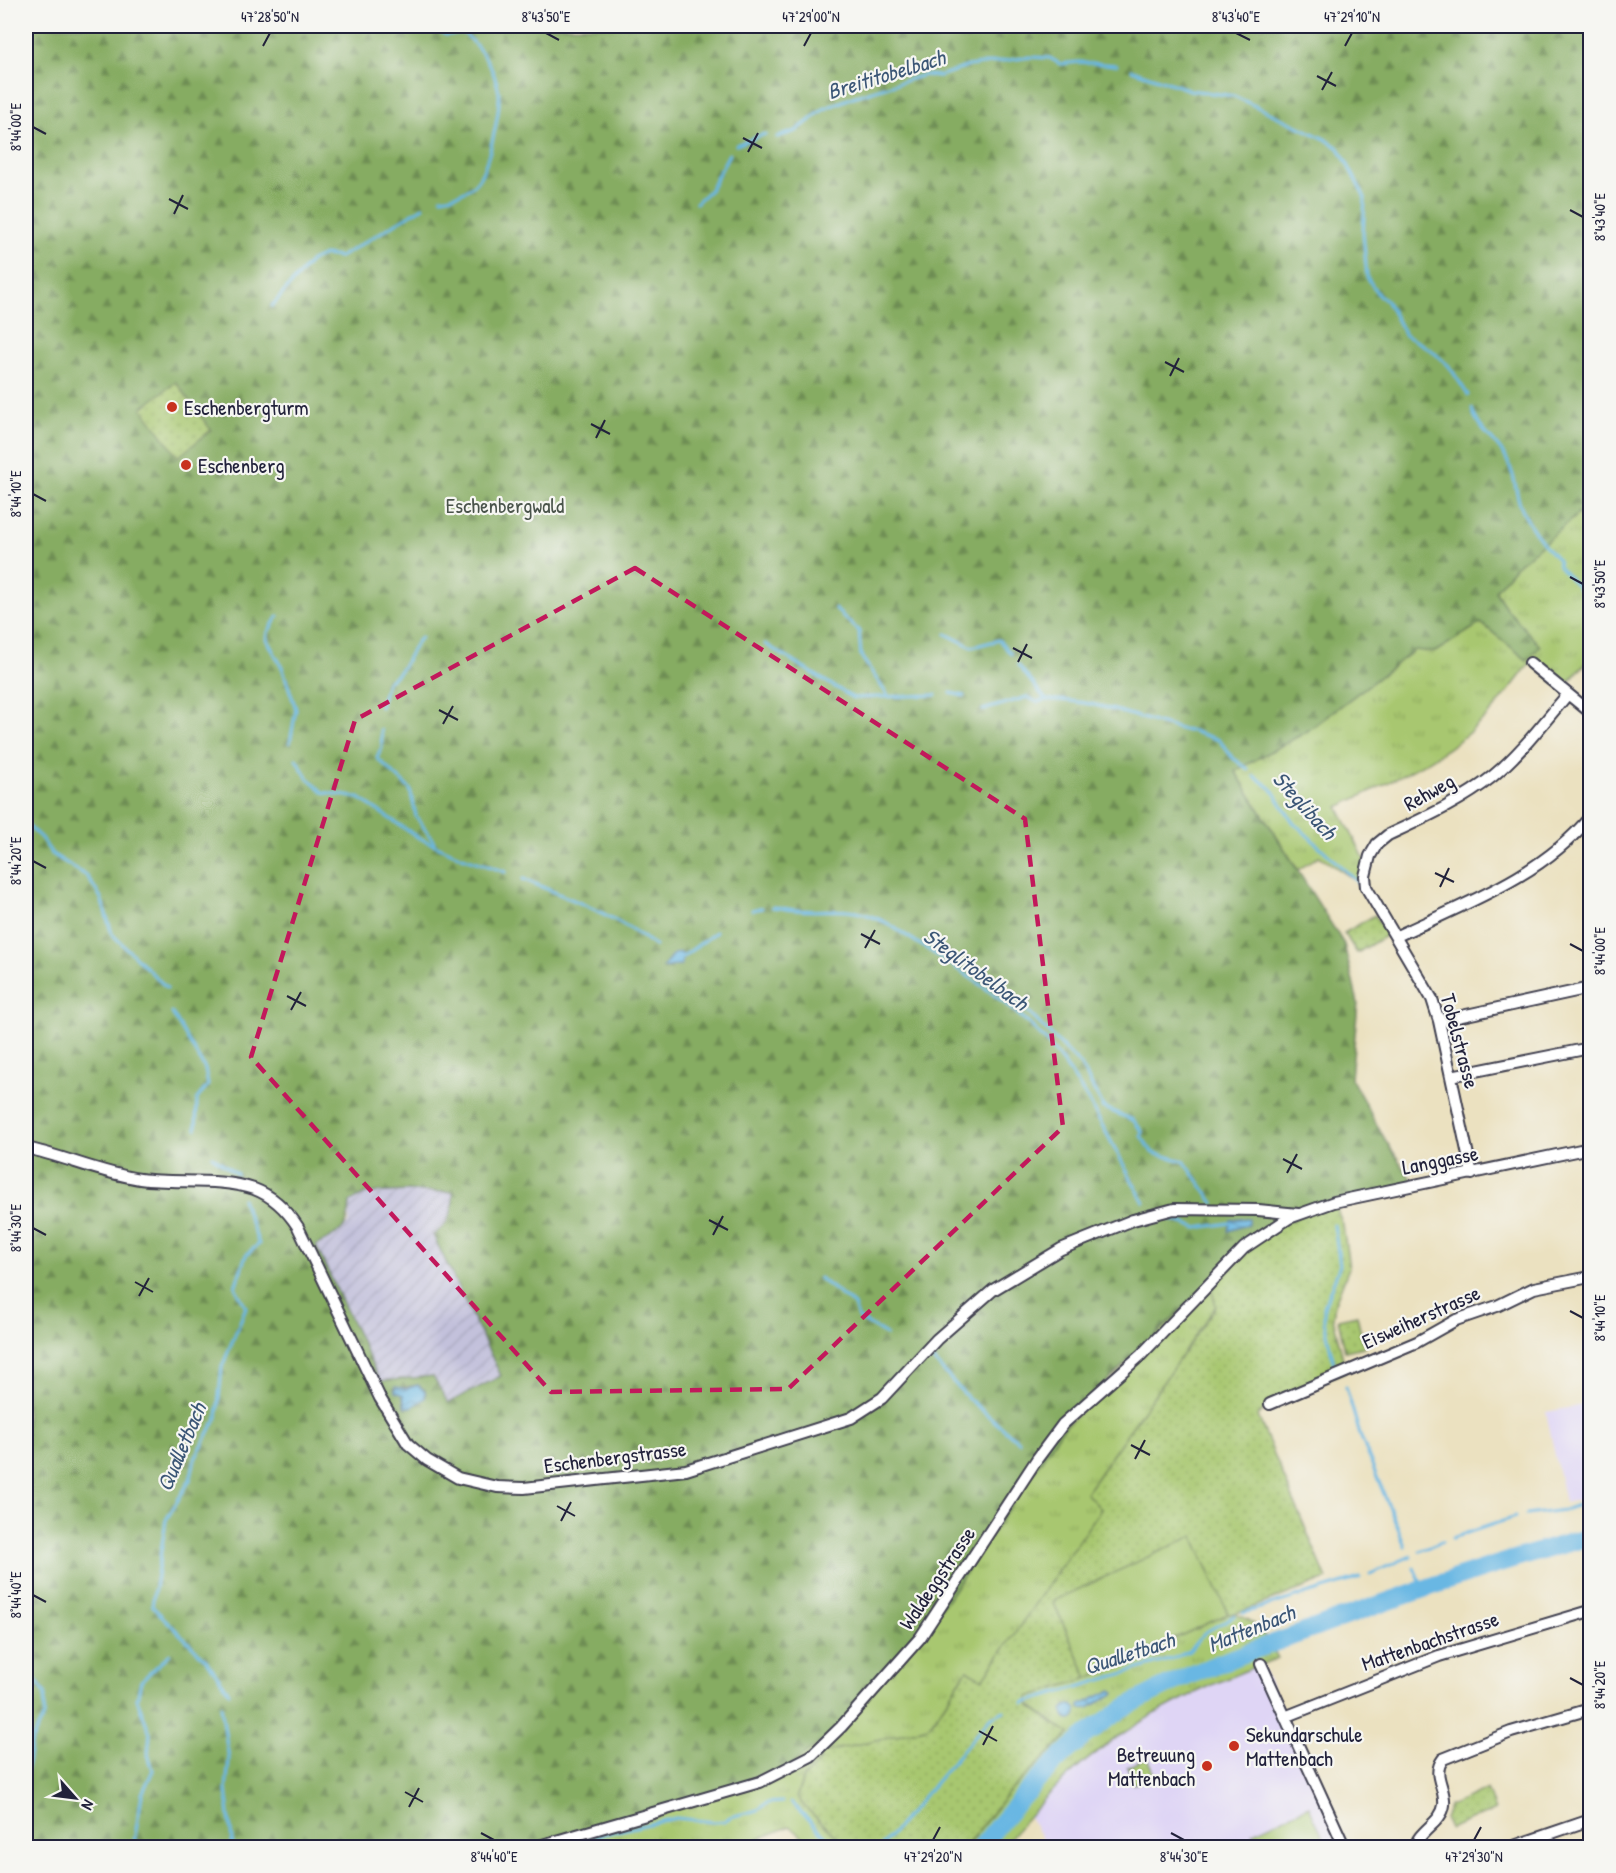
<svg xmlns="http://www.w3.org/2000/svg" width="1616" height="1873" font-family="'Patrick Hand',sans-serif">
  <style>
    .built { fill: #dfd5f5 }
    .industrial { fill: url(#industrial-furrows) }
    .grass { fill: url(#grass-tufts); stroke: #657455; stroke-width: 1.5 }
    .forest { fill: url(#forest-firs); stroke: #54674e; stroke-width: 1.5; fill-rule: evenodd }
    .park { fill: url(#park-dots); stroke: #657455; stroke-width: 1.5 }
    .pitch { fill: #a8c76f; stroke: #657455; stroke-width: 1.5 }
    .water { fill: url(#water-waves); stroke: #466c8f; stroke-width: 1.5 }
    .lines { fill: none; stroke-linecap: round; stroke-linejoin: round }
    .stream { stroke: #69b7e3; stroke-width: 3 }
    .river { stroke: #69b7e3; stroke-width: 18 }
    .minor-casing { stroke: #403f4f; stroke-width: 14 }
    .minor { stroke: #fff; stroke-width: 10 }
    .marked { fill: none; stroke: #c2185b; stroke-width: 4.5; stroke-dasharray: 12 8; stroke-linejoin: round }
    .ticks { fill: none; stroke: #22223b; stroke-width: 2 }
    .poi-dot { fill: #c8321e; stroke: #f6f6f2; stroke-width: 2 }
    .labels { text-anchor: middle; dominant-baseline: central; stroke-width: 4.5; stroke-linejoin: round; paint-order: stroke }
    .poi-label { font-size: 21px; fill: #22223b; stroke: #f6f6f2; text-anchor: start }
    .park-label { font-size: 21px; fill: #4a544b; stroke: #f6f6f2 }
    .street-label { font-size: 21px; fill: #22223b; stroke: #f6f6f2 }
    .water-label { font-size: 22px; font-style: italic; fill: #3b5676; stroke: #f6f6f2 }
    .neatline { fill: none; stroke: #22223b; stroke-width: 2 }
    .ticks-label { font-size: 15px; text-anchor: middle; fill: #22223b }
  </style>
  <defs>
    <pattern id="industrial-furrows" width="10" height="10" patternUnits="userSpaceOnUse" patternTransform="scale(1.5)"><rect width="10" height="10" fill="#c3c1db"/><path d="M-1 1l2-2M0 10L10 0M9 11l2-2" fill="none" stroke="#a7a6bd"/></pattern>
    <pattern id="grass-tufts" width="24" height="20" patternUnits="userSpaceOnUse" patternTransform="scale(1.5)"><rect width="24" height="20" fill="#a8c76f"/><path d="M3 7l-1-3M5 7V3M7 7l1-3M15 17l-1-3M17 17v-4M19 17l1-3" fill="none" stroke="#90ab61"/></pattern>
    <pattern id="forest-firs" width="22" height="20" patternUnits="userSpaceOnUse" patternTransform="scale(1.5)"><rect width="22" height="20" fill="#86ac62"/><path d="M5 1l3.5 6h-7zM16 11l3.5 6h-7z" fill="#6d8c52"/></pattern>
    <pattern id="park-dots" width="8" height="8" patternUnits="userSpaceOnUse" patternTransform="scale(1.5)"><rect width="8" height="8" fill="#a8c76f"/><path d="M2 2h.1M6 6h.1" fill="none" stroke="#90ab61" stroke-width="1.8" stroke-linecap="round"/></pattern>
    <pattern id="water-waves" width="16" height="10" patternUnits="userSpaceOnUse" patternTransform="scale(1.5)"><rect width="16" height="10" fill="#69b7e3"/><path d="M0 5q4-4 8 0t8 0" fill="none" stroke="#5694b9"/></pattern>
  </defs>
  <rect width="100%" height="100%" fill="#f6f6f2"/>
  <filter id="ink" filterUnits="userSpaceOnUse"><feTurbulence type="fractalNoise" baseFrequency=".0167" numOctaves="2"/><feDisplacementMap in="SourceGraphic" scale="12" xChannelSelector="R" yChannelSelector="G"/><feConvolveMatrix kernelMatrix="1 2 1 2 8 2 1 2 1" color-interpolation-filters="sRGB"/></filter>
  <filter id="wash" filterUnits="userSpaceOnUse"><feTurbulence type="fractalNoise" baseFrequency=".008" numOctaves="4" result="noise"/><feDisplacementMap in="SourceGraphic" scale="24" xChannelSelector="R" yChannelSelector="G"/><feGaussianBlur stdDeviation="1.35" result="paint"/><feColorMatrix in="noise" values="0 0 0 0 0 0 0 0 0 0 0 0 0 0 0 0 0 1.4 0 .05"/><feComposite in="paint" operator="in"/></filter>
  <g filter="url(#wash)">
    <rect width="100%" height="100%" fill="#ebe1c0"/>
    <!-- built -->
    <path class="built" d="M1590 1404V1497L1565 1503 1546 1412Z
      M1261 1664 1340 1836 1316 1848 1047 1847 1028 1815 1062 1779 1116 1736 1156 1711 1198 1689Z"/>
    <!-- industrial -->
    <path class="industrial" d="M410 1191 454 1192V1208L445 1227 433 1235 501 1376 448 1403 433 1376 380 1381 315 1246 343 1229 349 1222 350 1202 367 1193Z"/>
    <!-- grass -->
    <path class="grass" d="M1590 504V659L1562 689 1530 663C1518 679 1506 695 1493 710 1451 756 1393 780 1338 807L1367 864 1366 887 1319 856 1298 870 1235 771 1306 732 1415 650 1435 652 1481 623 1527 660 1506 608 1495 591 1515 567Z
      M1210 1282 1217 1306 1086 1493 1101 1509 983 1680 967 1670 929 1727 812 1756 822 1759 803 1778 797 1796 804 1806 848 1847H814L790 1826 739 1847 532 1848 1044 1448Z
      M1228 1614C1255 1614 1266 1637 1278 1658 1163 1701 1079 1748 1003 1847L965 1848 1007 1794 1069 1734 1030 1705 1028 1697 1088 1678Z"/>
    <!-- forest -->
    <path class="forest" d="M26 26H1590V504L1515 567 1495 591 1506 608 1540 646 1527 660 1481 623 1435 652 1415 650 1306 732 1235 771 1344 944 1358 1003 1351 1078 1386 1141 1415 1185 1334 1202 1210 1282 1072 1415 945 1603 841 1727 779 1774 532 1847 26 1848ZM410 1191 453 1192C454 1211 450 1224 433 1235L501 1376 448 1403 433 1376 380 1381 316 1246C340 1229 348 1235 350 1202L367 1193ZM418 1385 425 1390 426 1396 407 1408 404 1406 403 1395 394 1389Z"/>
    <!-- park -->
    <path class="park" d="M176 382 211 430 178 457 142 408Z
      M1375 915 1387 935 1357 953 1344 933Z
      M1334 1202 1343 1225 1349 1268 1335 1303 1333 1318 1346 1371 1270 1404 1258 1416 1327 1579 1235 1614H1228L1193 1537 1053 1601 1088 1678 1028 1697 1030 1706 1069 1734 1007 1794 965 1847H848L804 1806 797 1796 803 1778 821 1760 811 1756 929 1727 967 1670 983 1679 1101 1509 1086 1493 1216 1306 1210 1282 1270 1229Z
      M1357 1315 1364 1347 1345 1351 1338 1319Z
      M1147 1758 1155 1776 1134 1784 1127 1767Z
      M1487 1790 1495 1810 1449 1829 1444 1819 1449 1806Z"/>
    <!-- pitch -->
    <path class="pitch" d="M1193 1536 1228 1614 1088 1678 1053 1601Z
      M1309 1806 1325 1841 1310 1847H1260L1253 1832Z"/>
    <!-- water -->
    <path class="water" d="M679 952 684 956 681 965 663 968 672 955Z
      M1249 1218V1224L1228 1231 1231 1220Z
      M418 1385 425 1391V1398L412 1407H405L403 1395 395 1392V1387L406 1389Z
      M1112 1690 1115 1693 1089 1708 1080 1709V1705Z
      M1063 1712a7 7 0 1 1 14 0a7 7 0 1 1-14 0Z"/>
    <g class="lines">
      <!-- stream -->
      <path class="stream" d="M430 26 446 35 464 33C482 50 494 67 499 92 501 109 489 162 480 177 472 191 456 196 441 198
        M1132 70 1190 90 1234 96 1325 139 1339 148 1365 198 1363 233 1367 277 1379 296 1386 300 1405 335 1430 349 1449 366 1468 395
        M777 137 796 131 824 109 853 97 924 75 939 76 969 66 1030 57 1050 58 1060 64 1079 62 1117 65
        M736 145 765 134
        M696 203 710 190 729 154
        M272 306 311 261 324 255 340 257 423 207
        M1472 409C1477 429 1496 440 1506 458 1513 472 1514 479 1517 493 1521 517 1542 543 1558 560L1559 566 1590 601
        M835 609 859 631 861 656 888 696
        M278 616 268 632 267 640 282 667 296 709 290 743
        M946 634 972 647 999 640 1011 654
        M765 644 853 698 936 695
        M1018 665 1046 700C1096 698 1141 721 1189 731
        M951 693 964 696
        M380 707 387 682C408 668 406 655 421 637
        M983 710 1027 697 1037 702 1046 700
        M381 730 382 747 377 758 410 789 416 816 434 842
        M1192 731 1219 740 1233 758 1248 769
        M296 759 307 777 323 792 359 798 419 838 462 857 506 872
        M1254 776 1271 788 1293 822 1362 886
        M26 824 41 838 52 854 87 876 101 898 112 934 167 988
        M523 879C568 898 617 915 655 946
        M772 907C780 907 788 910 795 910 834 913 850 904 887 923 937 956 1004 995 1044 1039 1086 1086 1113 1148 1144 1202
        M752 910 762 908
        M681 958 716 932
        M1012 996 1080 1064 1104 1108
        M172 1013 205 1069 208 1085 197 1099 196 1129
        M1102 1107 1133 1120 1142 1131 1141 1136 1153 1153 1184 1161 1214 1203
        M212 1156 237 1174
        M1167 1218 1197 1228 1230 1223
        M819 1278 854 1305 858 1318 886 1335
        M933 1360 969 1399 1019 1442
        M1334 1364 1324 1321V1307L1340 1265 1334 1225
        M1346 1387 1360 1435 1405 1546
        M1526 1515 1564 1510 1590 1501
        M1452 1538 1515 1517
        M1420 1551 1442 1542
        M1414 1568 1423 1588
        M1370 1574 1411 1556
        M1243 1613 1360 1578
        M1216 1664 1218 1666
        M26 1666 45 1693 44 1716 32 1740 26 1773
        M229 1692 207 1661 152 1606 166 1520 190 1480 195 1459 217 1417 222 1367 246 1307 235 1287 246 1255 259 1244 242 1199
        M1024 1703 1172 1659 1189 1651 1204 1633 1234 1616
        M221 1706 229 1759 226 1790 233 1848
        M791 1802 838 1848
        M577 1840 676 1818 714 1822 725 1821 730 1817 758 1810 767 1803 782 1802
        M133 1848 142 1794 153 1770 148 1754 150 1733 137 1699 141 1681 170 1654
        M556 1848 567 1844
        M880 1848 990 1718 1004 1711"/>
      <!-- river -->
      <path class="river" d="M980 1848C1022 1794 1071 1739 1130 1705 1179 1676 1248 1652 1302 1633 1397 1597 1492 1564 1590 1537"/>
    </g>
  </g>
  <g filter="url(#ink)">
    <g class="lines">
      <!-- minor casing -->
      <g class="minor-casing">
        <path id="minor" d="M1530 663 1590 712
          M1397 936C1464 904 1542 876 1590 817
          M1439 1021 1590 988
          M1451 1076 1590 1048
          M26 1148C64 1156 100 1173 140 1179 177 1184 219 1177 254 1189 273 1196 287 1210 298 1227L380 1398 408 1444 427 1460 458 1478 497 1487 524 1488 686 1470 851 1418 882 1398 937 1339 993 1290 1061 1249 1133 1220 1174 1209 1258 1210 1298 1214
          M1472 1174 1439 1021 1432 999 1366 887 1365 876 1370 856 1377 844 1388 835C1424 818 1462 801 1493 776 1522 752 1544 722 1568 694
          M1270 1404 1417 1342 1456 1320 1497 1306 1534 1288 1590 1277
          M1261 1664 1345 1848
          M1285 1717 1439 1656 1590 1611
          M532 1848 760 1782 811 1756 841 1727 920 1638 1037 1459 1063 1424 1141 1355 1244 1248 1289 1218 1334 1202 1590 1148
          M1415 1848C1418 1830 1442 1823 1444 1805 1446 1787 1431 1775 1443 1759L1511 1732 1590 1709
          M1508 1848 1590 1820"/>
      </g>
      <!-- minor -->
      <use href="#minor" class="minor"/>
    </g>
  </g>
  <!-- marked area -->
  <path class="marked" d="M635 568 1025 819 1063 1127 788 1389 551 1392 251 1057 355 720Z"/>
  <!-- ticks -->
  <path class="ticks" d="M546 33 559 40M1236 33 1250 40M263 46 270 33M804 46 811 33M1345 46 1352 33M1317 76 1336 86M1322 90 1332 72M33 127 46 134M743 138 762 148M748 152 758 133M169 199 188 209M1570 210 1583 217M174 214 183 195M1165 362 1184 372M1170 376 1179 358M591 424 610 434M596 438 605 420M33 494 46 501M1570 577 1583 584M1013 648 1032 658M1018 662 1027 644M439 710 458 720M443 724 453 706M33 861 46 868M1435 873 1454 882M1440 887 1449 868M861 934 880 944M1570 944 1583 951M865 948 875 930M287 996 306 1006M291 1010 301 992M1283 1159 1302 1169M1287 1173 1297 1154M709 1220 728 1230M33 1228 46 1235M713 1235 723 1216M135 1282 153 1292M139 1296 149 1278M1570 1311 1583 1318M1131 1445 1150 1455M1135 1459 1145 1440M557 1506 575 1516M561 1521 571 1502M33 1595 46 1602M1570 1678 1583 1685M979 1731 997 1741M983 1745 993 1726M405 1792 423 1802M409 1807 419 1788M481 1833 494 1840M1171 1833 1184 1840M933 1840 940 1827M1474 1840 1481 1827"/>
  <!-- markers -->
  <g class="poi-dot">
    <circle cx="172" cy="407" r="6"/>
    <circle cx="186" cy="465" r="6"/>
    <circle cx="1234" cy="1746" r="6"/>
    <circle cx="1207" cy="1766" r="6"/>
  </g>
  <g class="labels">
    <!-- poi labels -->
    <g class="poi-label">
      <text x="184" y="407">Eschenbergturm</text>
      <text x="198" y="465">Eschenberg</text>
      <text x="1246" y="1734">Sekundarschule<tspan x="1246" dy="24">Mattenbach</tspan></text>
      <text x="1195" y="1754" text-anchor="end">Betreuung<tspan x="1195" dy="24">Mattenbach</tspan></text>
    </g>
    <!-- park labels -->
    <g class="park-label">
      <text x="505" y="505">Eschenbergwald</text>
    </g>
    <!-- street labels -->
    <g class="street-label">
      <text transform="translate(1429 792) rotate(-29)">Rehweg</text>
      <text transform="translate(1460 1041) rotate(75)">Tobelstrasse</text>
      <text transform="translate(1440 1160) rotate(-11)">Langgasse</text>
      <text transform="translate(1421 1317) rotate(-24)">Eisweiherstrasse</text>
      <text transform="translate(615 1457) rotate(-7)">Eschenbergstrasse</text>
      <text transform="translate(937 1578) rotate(-56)">Waldeggstrasse</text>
      <text transform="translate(1430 1641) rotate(-19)">Mattenbachstrasse</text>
    </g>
    <!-- water labels -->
    <g class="water-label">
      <text transform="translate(886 74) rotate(-17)">Breititobelbach</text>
      <text transform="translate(1305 805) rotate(48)">Steglibach</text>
      <text transform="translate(976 969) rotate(36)">Steglitobelbach</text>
      <text transform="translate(181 1447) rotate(-67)">Qualletbach</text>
      <text transform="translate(1251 1628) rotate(-22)">Mattenbach</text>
      <text transform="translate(1129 1653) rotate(-18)">Qualletbach</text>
    </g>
  </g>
  <!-- margin -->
  <rect width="1616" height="1873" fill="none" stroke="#f6f6f2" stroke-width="66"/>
  <!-- north arrow -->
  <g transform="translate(75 1798) rotate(118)" stroke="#f6f6f2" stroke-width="4.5" paint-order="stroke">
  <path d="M0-4.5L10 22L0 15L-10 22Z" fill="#22223b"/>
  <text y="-9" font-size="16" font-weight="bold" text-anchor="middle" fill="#22223b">N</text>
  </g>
  <rect x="33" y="33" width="1550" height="1807" class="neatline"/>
  <g class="ticks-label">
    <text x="270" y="22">47°28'50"N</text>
    <text x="546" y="22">8°43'50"E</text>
    <text x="811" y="22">47°29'00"N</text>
    <text x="1236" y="22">8°43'40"E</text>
    <text x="1352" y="22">47°29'10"N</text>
    <text transform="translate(16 127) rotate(-90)" y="5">8°44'00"E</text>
    <text transform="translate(1600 217) rotate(-90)" y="5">8°43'40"E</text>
    <text transform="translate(16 494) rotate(-90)" y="5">8°44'10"E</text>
    <text transform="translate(1600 584) rotate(-90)" y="5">8°43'50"E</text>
    <text transform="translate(16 861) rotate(-90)" y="5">8°44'20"E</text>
    <text transform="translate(1600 951) rotate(-90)" y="5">8°44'00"E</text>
    <text transform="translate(16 1228) rotate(-90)" y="5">8°44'30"E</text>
    <text transform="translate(1600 1318) rotate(-90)" y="5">8°44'10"E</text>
    <text transform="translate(16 1595) rotate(-90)" y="5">8°44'40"E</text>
    <text transform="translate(1600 1685) rotate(-90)" y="5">8°44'20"E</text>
    <text x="494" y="1862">8°44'40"E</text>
    <text x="933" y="1862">47°29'20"N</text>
    <text x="1184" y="1862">8°44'30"E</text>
    <text x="1474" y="1862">47°29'30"N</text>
  </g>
</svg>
